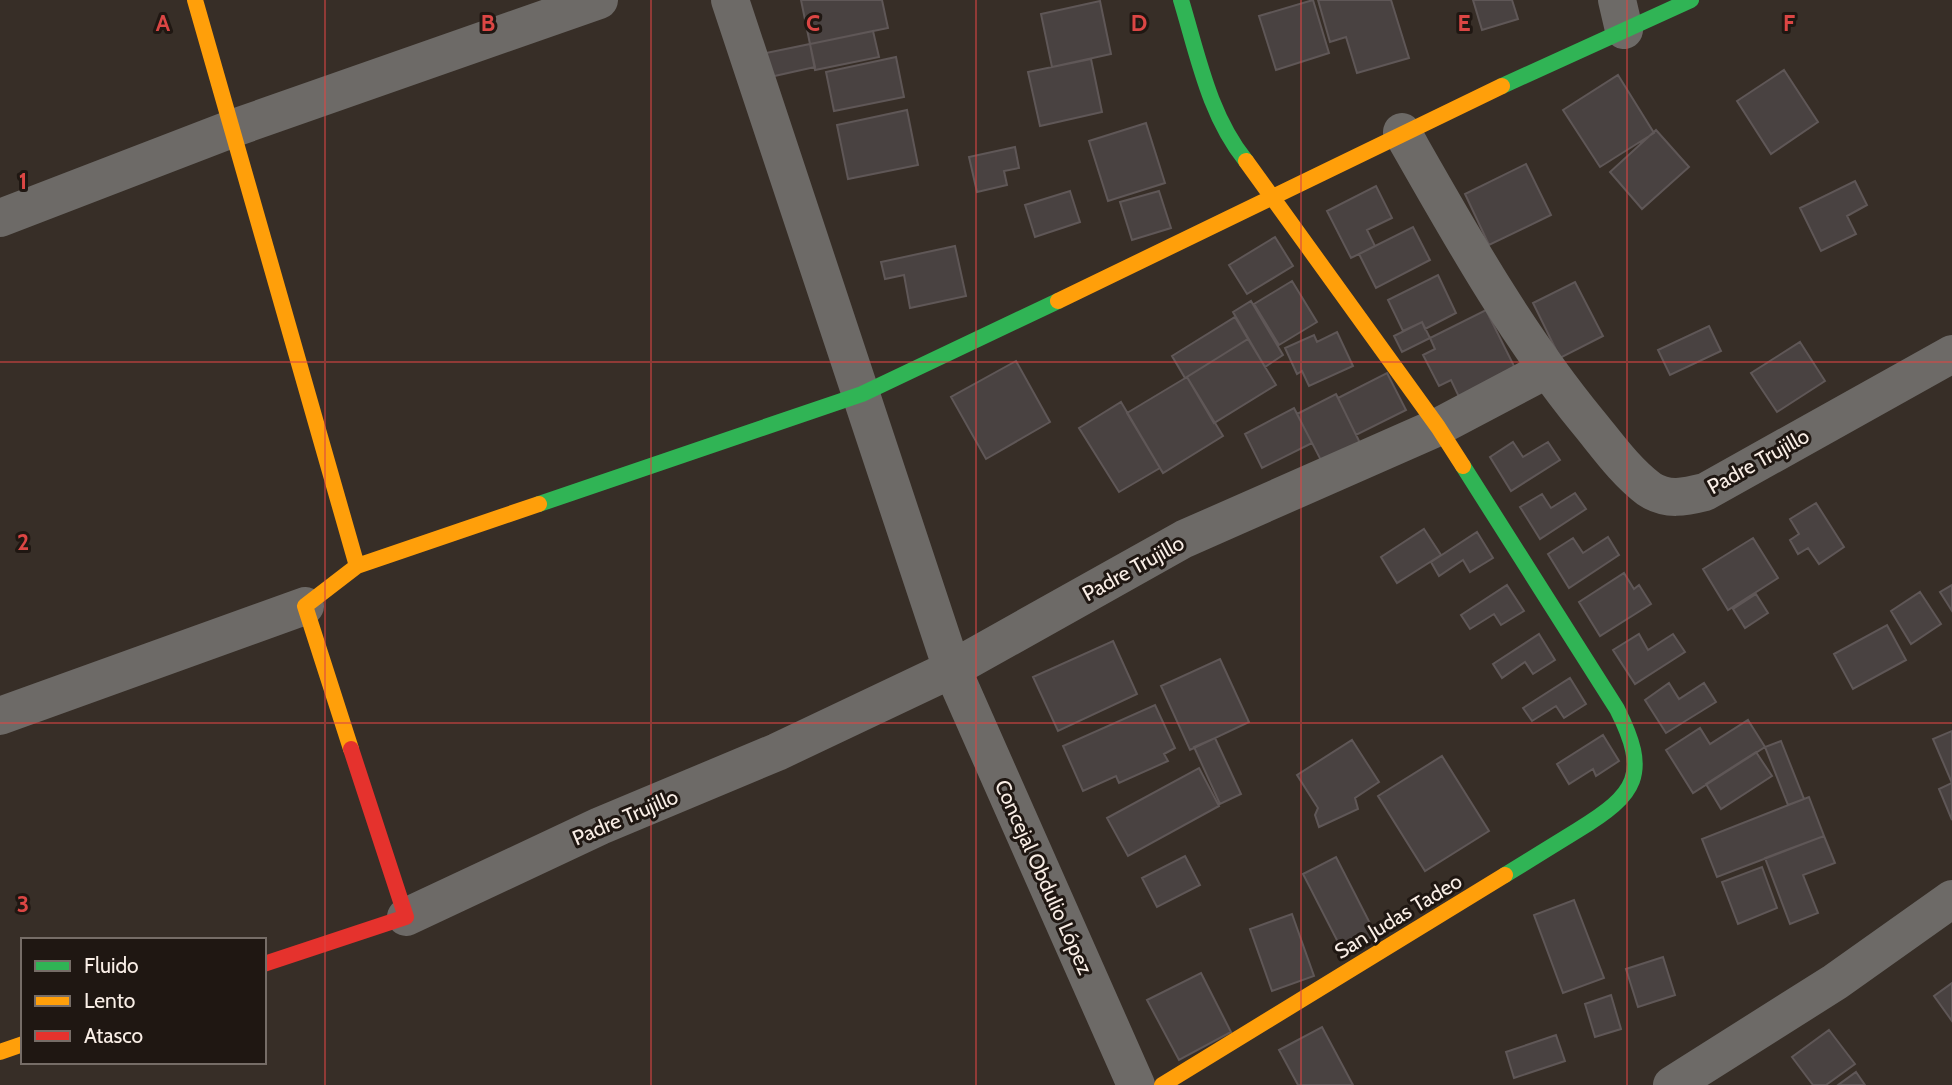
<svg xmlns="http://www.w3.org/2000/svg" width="1952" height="1085" font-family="Cabin,sans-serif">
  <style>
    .building { fill: #494241; stroke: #5f5757; stroke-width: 2 }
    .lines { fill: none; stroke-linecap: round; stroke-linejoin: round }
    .street { stroke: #6d6a67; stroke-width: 38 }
    .fast { stroke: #30b455; stroke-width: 16 }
    .slow { stroke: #ff9f0a; stroke-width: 16 }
    .jam { stroke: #e5322d; stroke-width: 16 }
    .grid { fill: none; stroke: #db4644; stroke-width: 2; stroke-opacity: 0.55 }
    .labels { text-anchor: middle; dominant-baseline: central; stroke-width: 6; stroke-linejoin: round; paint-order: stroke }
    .street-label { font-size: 21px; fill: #f9eee6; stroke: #1f1712 }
    .grid-label { font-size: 23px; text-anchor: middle; font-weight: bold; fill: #db4644; stroke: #1f1712; stroke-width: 6; stroke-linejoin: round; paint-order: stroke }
  </style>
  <rect width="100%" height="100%" fill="#372e27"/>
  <!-- building -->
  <path class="building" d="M801 0H882L888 28 810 44Z
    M1313 0 1329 53 1276 70 1259 16Z
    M1318 0H1391L1409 58 1357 73 1346 37 1330 42Z
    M1473 0H1512L1518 19 1482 30Z
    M1100 1 1111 54 1052 67 1041 14Z
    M873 31 879 57 815 70 810 44Z
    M810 44 815 67 770 77 766 53Z
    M896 57 904 97 834 111 826 72Z
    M1091 59 1102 112 1040 126 1028 72Z
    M1784 70 1818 122 1771 154 1737 101Z
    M1618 75 1654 133 1600 167 1563 110Z
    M907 110 918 165 848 179 837 125Z
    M1146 123 1165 183 1108 201 1089 141Z
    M1656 130 1689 167 1642 209 1610 172Z
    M1015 147 1019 168 1004 171 1007 185 977 192 969 157Z
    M1526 164 1551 215 1489 245 1465 194Z
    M1855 181 1867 205 1847 216 1856 234 1821 251 1800 208Z
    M1376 186 1392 218 1367 230 1375 246 1351 258 1327 211Z
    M1070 191 1080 222 1035 237 1025 205Z
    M1159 191 1171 228 1132 240 1120 202Z
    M1413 227 1430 260 1376 288 1359 254Z
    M1275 237 1293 266 1247 294 1229 265Z
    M955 246 966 296 910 308 904 275 885 279 881 262Z
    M1438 275 1456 313 1425 329 1422 322 1403 331 1388 300Z
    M1292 281 1317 322 1279 345 1254 304Z
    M1575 282 1603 336 1560 358 1533 303Z
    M1251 301 1283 355 1265 367 1233 312Z
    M1486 310 1516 370 1460 399 1451 380 1439 386 1423 355 1435 349 1430 338Z
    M1235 317 1248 339 1185 378 1172 356Z
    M1422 322 1430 338 1402 352 1394 336Z
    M1709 326 1721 351 1670 375 1658 350Z
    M1337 332 1353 366 1309 386 1302 371 1297 374 1285 348 1314 335 1317 342Z
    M1248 339 1276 385 1214 423 1187 377Z
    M1800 342 1825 381 1777 412 1751 373Z
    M1016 361 1050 422 986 459 951 397Z
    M1387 373 1406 410 1356 435 1338 398Z
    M1187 377 1223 436 1163 473 1127 413Z
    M1336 394 1363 449 1325 468 1297 414Z
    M1121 402 1160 468 1119 492 1079 428Z
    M1294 408 1312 443 1262 468 1245 434Z
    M1513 442 1523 457 1548 442 1560 460 1511 491 1490 457Z
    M1575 493 1586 509 1540 539 1520 507 1542 494 1551 508Z
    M1816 503 1844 547 1819 564 1808 548 1798 554 1790 540 1799 534 1790 519Z
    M1424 529 1441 555 1397 583 1381 557Z
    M1477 532 1493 558 1470 572 1463 560 1439 576 1431 562Z
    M1608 537 1619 555 1569 588 1548 554 1573 538 1583 553Z
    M1753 538 1778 578 1728 610 1703 569Z
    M1624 573 1634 589 1639 585 1651 604 1600 636 1579 602Z
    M1507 585 1524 611 1501 625 1494 614 1470 629 1461 615Z
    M1952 585V611L1940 592Z
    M1920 592 1941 624 1911 644 1891 611Z
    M1756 594 1768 613 1745 628 1733 609Z
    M1887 625 1906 660 1853 689 1834 654Z
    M1539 634 1555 660 1533 674 1525 662 1502 678 1493 664Z
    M1639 634 1648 650 1673 634 1685 652 1635 684 1613 650Z
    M1113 641 1137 694 1058 731 1033 677Z
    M1220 659 1249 722 1190 750 1161 686Z
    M1570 678 1586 704 1564 718 1556 706 1532 721 1523 708Z
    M1669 683 1679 699 1704 683 1716 702 1666 733 1645 700Z
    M1155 705 1175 748 1164 754 1168 761 1119 783 1116 776 1083 791 1063 746Z
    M1748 720 1765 747 1693 793 1666 750 1700 728 1710 744Z
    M1952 731V820L1939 789 1952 783 1933 739Z
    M1603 735 1619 761 1596 776 1593 769 1569 784 1557 764Z
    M1215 738 1241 794 1220 804 1194 747Z
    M1352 740 1379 782 1355 798 1358 809 1319 827 1315 815 1318 808 1297 775Z
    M1781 741 1804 799 1788 805 1765 747Z
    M1756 752 1772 776 1721 809 1706 784Z
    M1442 756 1489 831 1425 871 1378 796Z
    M1199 768 1219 806 1128 856 1107 818Z
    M1809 797 1824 836 1717 877 1702 839Z
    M1824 836 1835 863 1803 875 1818 913 1790 924 1765 858Z
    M1185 856 1200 885 1157 907 1142 878Z
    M1336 857 1376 935 1343 952 1303 874Z
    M1762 867 1777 908 1738 924 1722 882Z
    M1574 900 1604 978 1563 993 1534 915Z
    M1292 914 1314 976 1272 991 1250 929Z
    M1663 957 1675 995 1638 1007 1626 969Z
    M1201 973 1231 1032 1179 1060 1147 1000Z
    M1952 983V1021L1934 996Z
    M1611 995 1621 1029 1595 1037 1585 1004Z
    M1322 1027 1353 1085H1298L1279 1050Z
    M1829 1030 1855 1064 1826 1085H1813L1792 1057Z
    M1556 1035 1565 1061 1514 1078 1506 1052Z
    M1856 1072 1865 1085H1838Z"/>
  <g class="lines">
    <!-- street -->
    <path class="street" d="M730 0 952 669 1136 1085
      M1617 0 1624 30
      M1402 132C1459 232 1515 333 1588 422 1607 445 1625 471 1649 489 1667 501 1685 497 1705 492L1952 354
      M0 218 234 128 599 0
      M0 716 305 606
      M406 917 600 826 777 752 952 669 1184 539 1438 427 1546 370
      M1672 1085 1835 982 1952 899"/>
    <!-- fast -->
    <path class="fast" d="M1181 0C1198 56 1209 115 1246 161
      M1502 86 1691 0
      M1463 466 1617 709C1650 774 1637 794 1578 830 1554 845 1529 860 1505 875
      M539 504 862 394 1058 301"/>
    <!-- slow -->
    <path class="slow" d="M195 0 357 566
      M1246 161 1438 427 1463 466
      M1058 301 1502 86
      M351 749 305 606 357 566 539 504
      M0 1052 23 1044
      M1162 1085 1505 875"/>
    <!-- jam -->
    <path class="jam" d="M264 964 406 917 351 749"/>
  </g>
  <!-- grid -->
  <path class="grid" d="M325 0V1085M651 0V1085M976 0V1085M1301 0V1085M1627 0V1085M0 362H1952M0 723H1952"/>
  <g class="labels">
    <!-- street labels -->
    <g class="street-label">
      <text transform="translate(1758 461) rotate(-29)">Padre Trujillo</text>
      <text transform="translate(1133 568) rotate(-29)">Padre Trujillo</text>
      <text transform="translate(625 817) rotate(-23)">Padre Trujillo</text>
      <text transform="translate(1044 877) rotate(66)">Concejal Obdulio López</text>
      <text transform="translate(1398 916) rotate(-31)">San Judas Tadeo</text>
    </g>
  </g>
  <g class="grid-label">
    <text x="163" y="31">A</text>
    <text x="488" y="31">B</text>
    <text x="813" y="31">C</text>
    <text x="1139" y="31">D</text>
    <text x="1464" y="31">E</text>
    <text x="1789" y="31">F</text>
    <text x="23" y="189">1</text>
    <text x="23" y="550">2</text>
    <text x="23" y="912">3</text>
  </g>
  <!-- legend -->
  <rect x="21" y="938" width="245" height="126" fill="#1f1712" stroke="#766d67" stroke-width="2"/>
  <rect x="35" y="961" width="35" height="10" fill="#30b455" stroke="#766d67" stroke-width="2"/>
  <text x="84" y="973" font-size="21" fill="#f9eee6">Fluido</text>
  <rect x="35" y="996" width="35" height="10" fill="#ff9f0a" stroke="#766d67" stroke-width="2"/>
  <text x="84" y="1008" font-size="21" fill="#f9eee6">Lento</text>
  <rect x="35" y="1031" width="35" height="10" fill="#e5322d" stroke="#766d67" stroke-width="2"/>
  <text x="84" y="1043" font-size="21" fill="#f9eee6">Atasco</text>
</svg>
